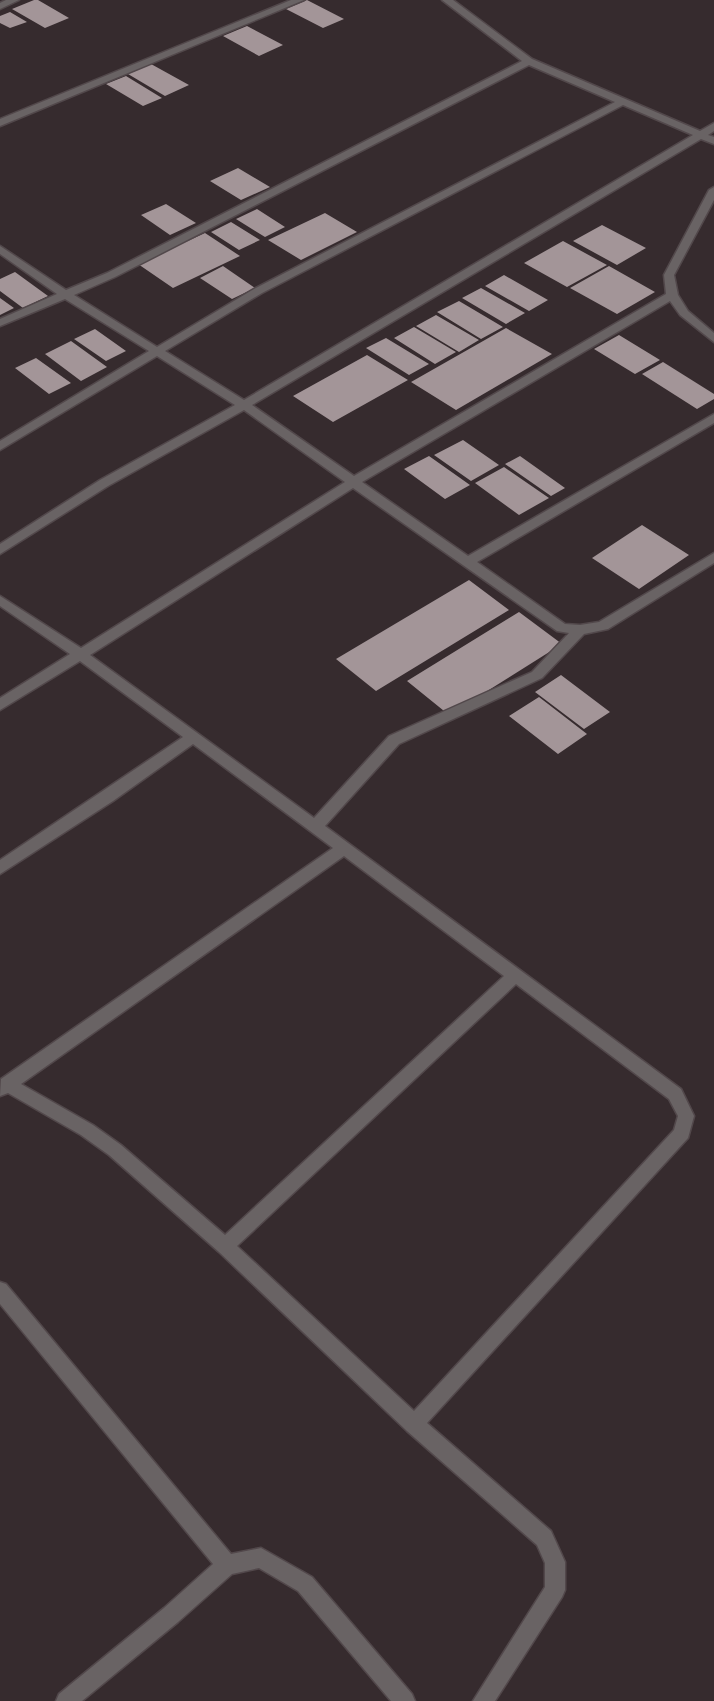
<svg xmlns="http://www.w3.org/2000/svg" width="714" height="1701" font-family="'PT Sans',sans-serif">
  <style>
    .building { fill: #a39598 }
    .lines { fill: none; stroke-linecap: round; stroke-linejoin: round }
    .minor-casing { stroke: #52484b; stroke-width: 3 }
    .minor { fill: #696364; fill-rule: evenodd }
  </style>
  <rect width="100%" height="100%" fill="#362b2e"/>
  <!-- building -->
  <path class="building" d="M34 0H38L69 18 45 28 12 9Z
    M307 0 344 19 323 28 286 9Z
    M10 12 27 22 10 28 0 23V16Z
    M247 26 283 45 259 56 223 36Z
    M151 64 189 85 165 96 128 74Z
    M126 76 162 98 143 106 106 84Z
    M238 168 270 187 241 200 210 181Z
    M166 204 196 223 170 235 141 215Z
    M257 209 285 227 265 237 236 219Z
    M325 213 357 232 301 260 268 240Z
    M231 222 260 240 239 250 211 232Z
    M602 225 646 248 617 265 573 241Z
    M205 233 240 256 173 288 138 264Z
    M563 241 607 265 567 287 524 263Z
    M223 266 255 288 232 299 200 278Z
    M609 266 655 292 617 314 570 288Z
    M15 272 48 296 23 308 0 291V279Z
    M504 275 548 300 529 311 485 286Z
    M481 288 525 313 506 324 462 298Z
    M0 298 14 308 0 315Z
    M459 301 503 327 481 339 437 312Z
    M436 315 479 340 459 352 416 326Z
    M414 327 456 352 435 364 394 338Z
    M506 328 552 354 456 410 411 382Z
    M95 329 126 351 106 361 74 339Z
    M619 335 660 360 635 374 594 349Z
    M386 338 429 364 409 375 366 348Z
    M71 341 107 367 81 381 45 354Z
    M367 355 408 380 333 422 293 396Z
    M36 358 71 383 49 394 15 368Z
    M663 362 714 394V399L697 409 642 374Z
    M463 440 499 465 471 481 434 455Z
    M429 456 470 485 445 499 404 469Z
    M520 456 565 488 551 496 505 464Z
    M504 467 549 498 519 515 475 483Z
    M642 525 689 555 639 589 592 558Z
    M469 580 509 610 376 691 336 659Z
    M519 612 562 644 449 715 407 681Z
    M561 675 610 712 584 729 535 692Z
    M539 697 587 734 558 754 509 716Z"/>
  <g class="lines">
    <!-- minor casing -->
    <g class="minor-casing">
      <path id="minor" d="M6 0H19L0 9V3Z
        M291 0H304L0 126V119Z
        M442 0H453L532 59 700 131 714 123V131L708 135 714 137V144L701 139 252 405 354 476 666 294 664 275 709 190 714 187V200L674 275 678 295 688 311 714 333V342L680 315 670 301 362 482 468 556 714 414V423L477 562 565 624 580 625 599 622 714 553V563L608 629 584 634 542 678 399 744 325 826 681 1089 694 1116 688 1138 427 1423 551 1531 565 1562V1590L562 1597 495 1701H473L545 1587V1563L537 1545 407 1431 219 1252 109 1155 81 1135 8 1093 0 1096 1 1079 333 848 193 744 113 801 0 874V860L183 737 80 661 0 710V698L70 654 0 606V596L81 648 345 482 244 410 108 486 0 554V544L100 480 235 405 157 356 0 450V441L149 351 65 299 0 326V319L57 294 0 254V246L66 290 107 273 522 61ZM529 65 615 102 254 289 157 347 74 295 115 277ZM623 105 693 135 244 400 165 351 262 293ZM353 488 557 631 569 633 532 672 389 736 314 818 90 655ZM344 856 504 976 225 1235 121 1145 93 1125 21 1084ZM516 984 669 1099 678 1116 674 1130 414 1411 237 1246Z
        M0 1282 6 1284 231 1554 261 1548 312 1577 412 1694 415 1701H391L298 1591 259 1568 232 1574 178 1622 82 1701H56L59 1694 164 1608 213 1564 0 1304Z"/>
    </g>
    <!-- minor -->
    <use href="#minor" class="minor"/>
  </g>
</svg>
